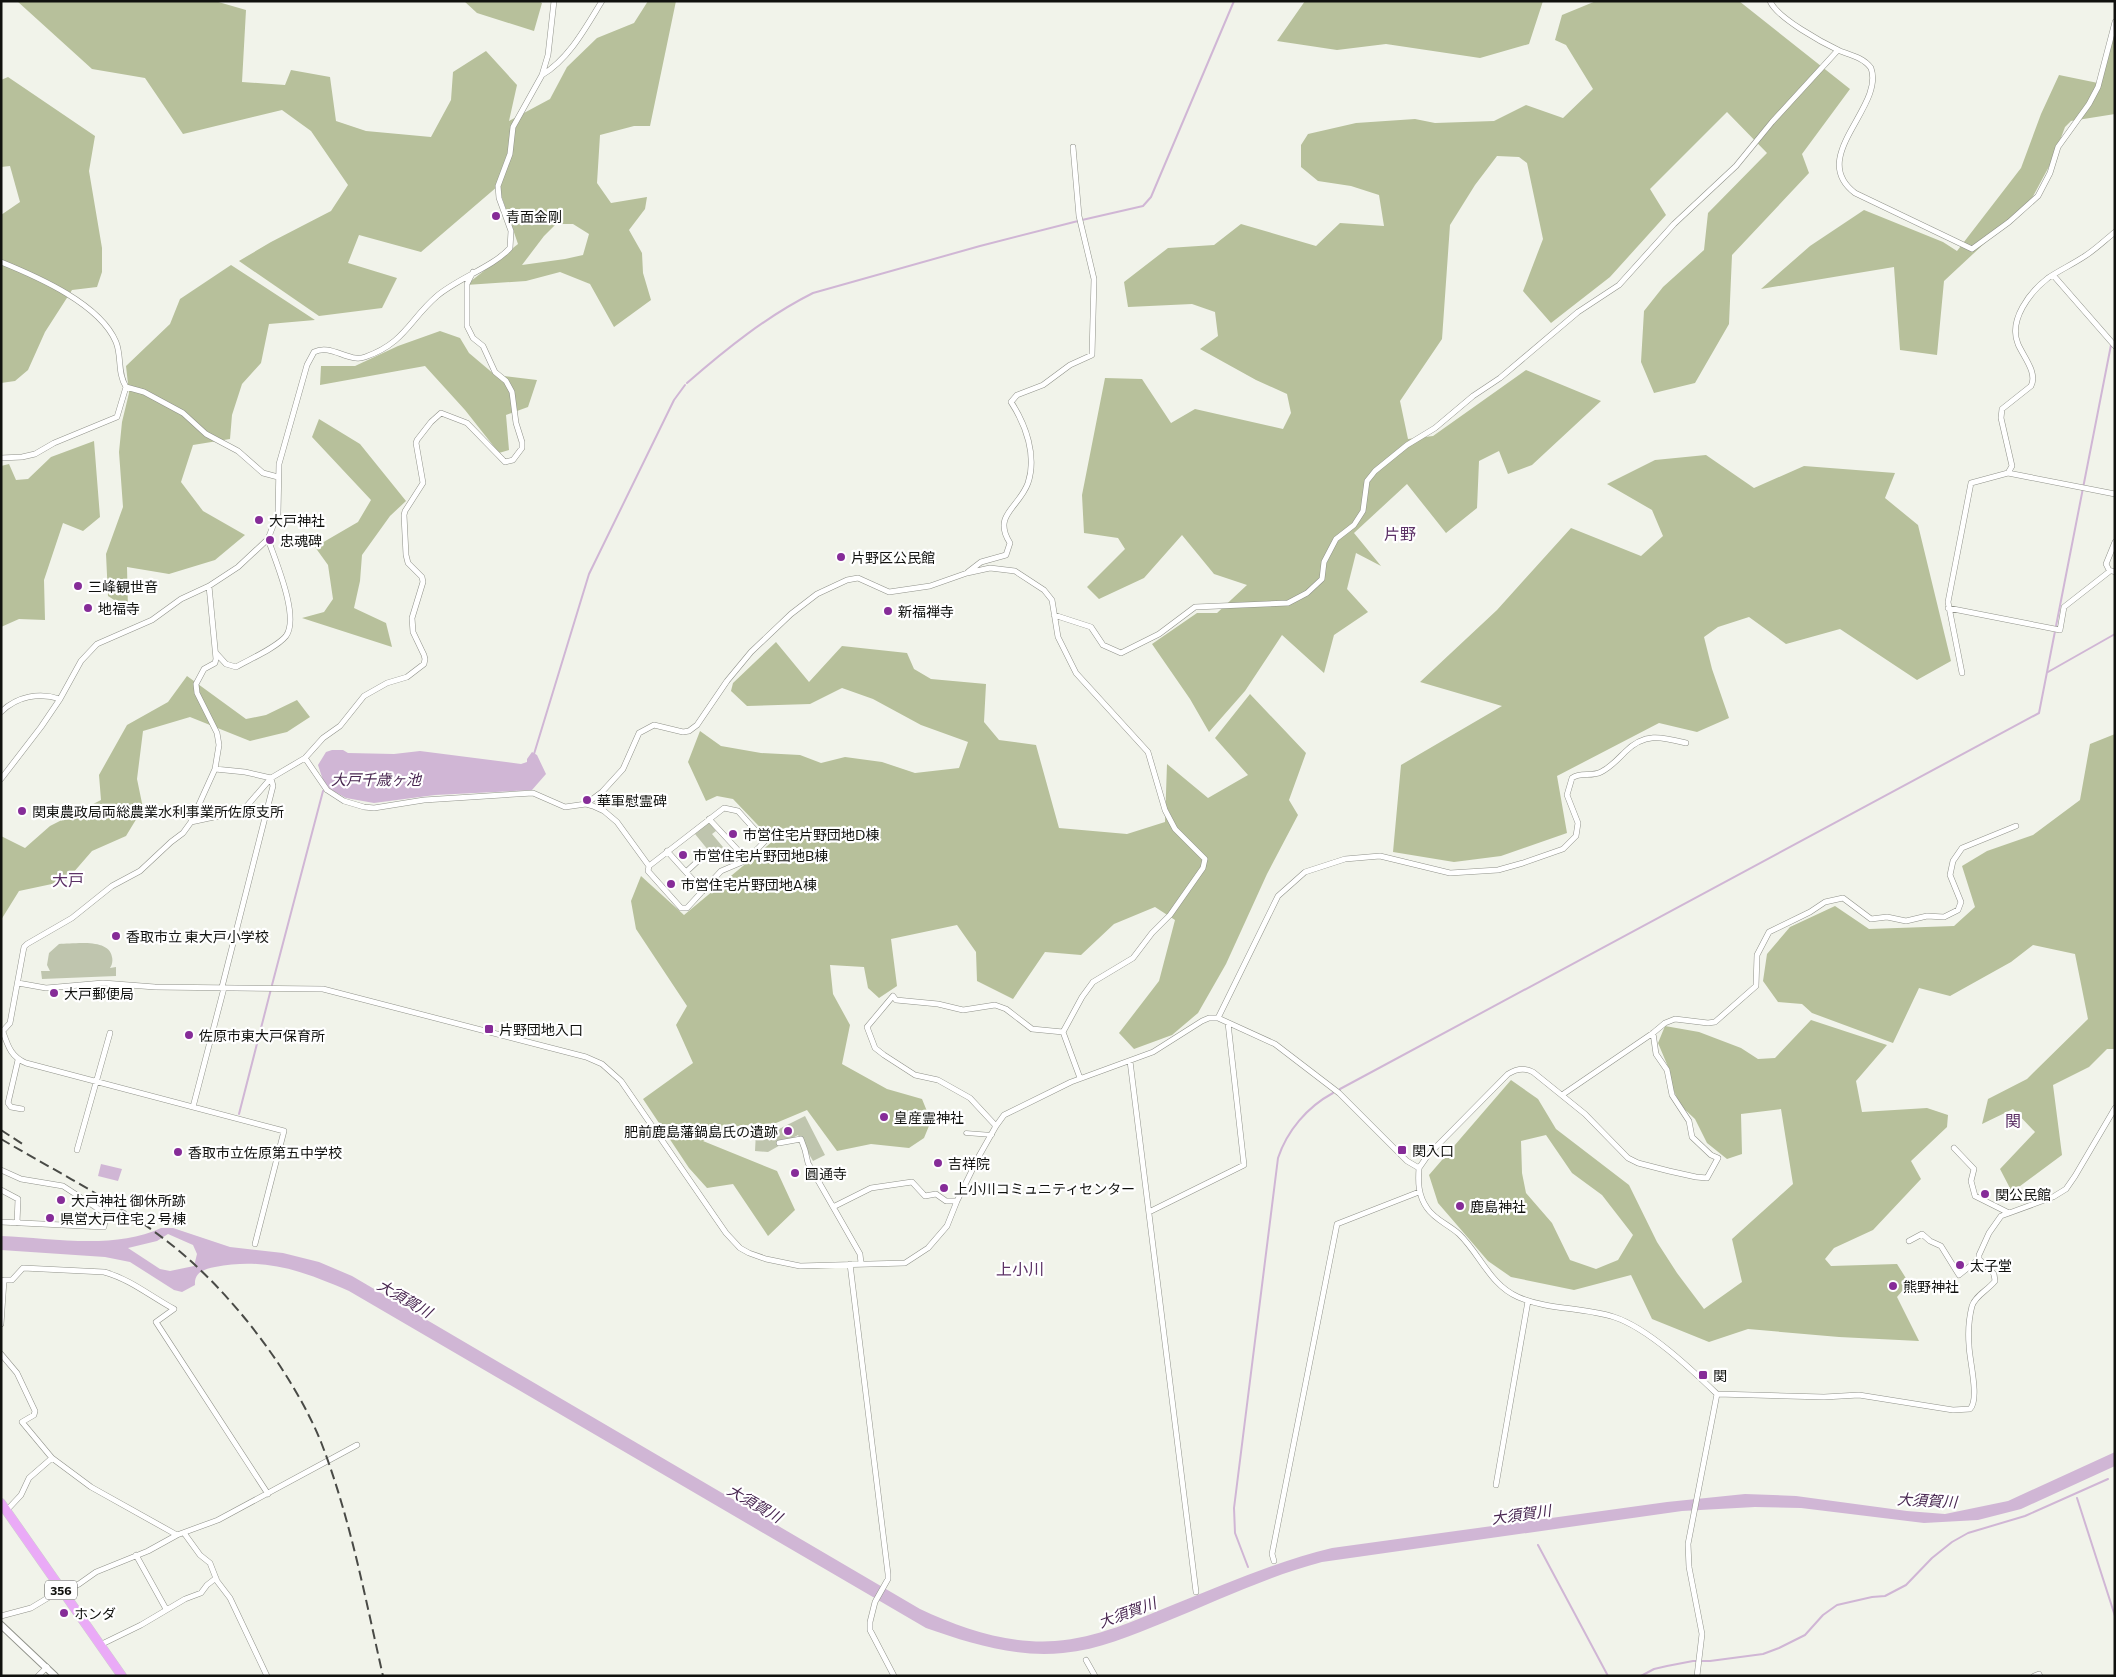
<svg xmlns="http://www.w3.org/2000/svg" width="2116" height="1677" font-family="Commissioner,'Noto Sans JP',sans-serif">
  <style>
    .green { fill: #bfc5ae }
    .forest { fill: #b7c09b; fill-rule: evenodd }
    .water { fill: #d0b6d5; fill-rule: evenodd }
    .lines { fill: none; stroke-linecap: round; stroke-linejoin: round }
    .stream { stroke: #d0b6d5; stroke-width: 2 }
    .pedestrian-casing { stroke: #90928a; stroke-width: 5 }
    .minor-casing { stroke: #90928a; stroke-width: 6 }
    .tertiary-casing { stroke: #90928a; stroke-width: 8 }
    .trunk-casing { stroke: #cfcfcf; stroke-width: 10 }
    .pedestrian { stroke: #fff; stroke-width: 4 }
    .minor { stroke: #fff; stroke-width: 5 }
    .tertiary { stroke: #fff; stroke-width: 6 }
    .trunk { stroke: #eaaaf7; stroke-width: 9 }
    .rail { stroke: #494a46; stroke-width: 2; stroke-dasharray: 10 5; stroke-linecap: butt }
    .poi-dot { fill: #862c98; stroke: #fff; stroke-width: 2 }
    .labels { text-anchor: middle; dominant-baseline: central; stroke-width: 4.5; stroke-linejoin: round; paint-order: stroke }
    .shield { fill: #fff; stroke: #585856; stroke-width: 1 }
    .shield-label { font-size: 12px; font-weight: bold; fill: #10110e }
    .poi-label { font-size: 14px; fill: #10110e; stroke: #fff; text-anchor: start }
    .water-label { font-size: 15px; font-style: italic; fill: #482650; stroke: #fff }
    .quarter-label { font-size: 16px; fill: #5c3166; stroke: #fff }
  </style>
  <rect width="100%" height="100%" fill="#f1f3ea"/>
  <!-- green -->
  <path class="green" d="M709 822 716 831 712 834 723 847 713 856 695 834Z
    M59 944C74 944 109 938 112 957 113 961 112 965 110 968L116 967V976L42 979 41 971H50L47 965 49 953Z
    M805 1116 825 1155 813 1161 798 1135 768 1152 755 1151 756 1132H773Z"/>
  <!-- forest -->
  <path class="forest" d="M17 1H215L246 10 242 82 285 85 291 70 330 77 336 121 366 131 431 137 451 100 453 72 486 51 517 85 509 121 550 99 567 67 597 38 634 23 648 1H676L650 126H634L600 135 597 183 611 203 647 197 645 209 629 230 642 253 643 273 651 300 614 327 590 284 560 272 526 281 466 285 518 244 498 186 421 252 359 235 348 263 397 278 382 308 319 316 239 261 271 242 331 211 348 185 311 131 282 110 183 134 145 78 92 69ZM556 224H573L589 234 583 255 565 259 522 265 544 236Z
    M464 1H539L542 3 534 31 477 13Z
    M1305 1H1543L1529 44 1480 58 1386 44 1337 50 1277 41Z
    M1596 1H1739L1850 89 1802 154 1809 173 1732 255 1729 324 1695 383 1654 393 1641 362 1644 311 1663 287 1704 250 1708 213 1767 153 1727 112 1650 189 1666 215 1610 277 1551 323 1523 291 1543 239 1527 163 1519 157 1497 156 1475 185 1450 225 1442 339 1400 401 1408 439 1433 436 1526 370 1601 401 1532 465 1508 474 1499 451 1479 461 1477 508 1446 533 1407 484 1354 533 1381 566 1356 553 1347 589 1368 612 1334 635 1324 673 1282 635 1245 691 1209 732 1190 699 1152 644 1197 613H1217L1247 585 1214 574 1182 535 1144 578 1099 599 1087 587 1125 549 1118 538 1084 533 1082 495 1105 378 1142 379 1171 423 1195 409 1283 429 1291 413 1287 394 1256 380 1200 349 1218 336 1215 312 1192 304 1128 307 1124 282 1168 248 1214 245 1241 224 1316 246 1340 223 1384 226 1379 195 1351 186 1318 181 1301 167V145L1308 134 1356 123 1415 119 1435 123 1494 121 1526 105 1563 118 1593 89 1566 45 1555 40 1562 15Z
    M2115 31V114L2071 121 2065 127 2053 159 2031 200 1944 281 1937 355 1900 350 1894 267 1761 289 1810 246 1864 210 1943 242 1957 251 2021 168 2041 114 2059 75 2098 83Z
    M8 77 95 136 89 171 102 248V272L97 287 72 290 45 332 28 370 15 381 1 383V215L20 202 10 166 1 167V80Z
    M231 265 315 320 269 324 261 363 242 384 232 415 230 439 193 445 181 482 203 511 245 535 215 560 169 574 127 567 128 609 108 596 106 554 123 507 119 452 122 422 129 393 126 366 170 324 180 299Z
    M440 331 460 338 469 353 495 375 537 380 528 407 506 415 509 450 499 453 465 410 425 366 320 385 321 366H355L398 346Z
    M319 419 360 444 406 501 390 516 362 555 360 581 354 608 386 623 392 647 302 618 324 612 333 599 328 565 315 547 358 522 371 500 312 437Z
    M94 441 100 517 83 531 63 523 44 580 45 620 19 619 1 627V466L9 464 16 480 28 479 51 457Z
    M1706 455 1754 488 1804 466 1895 473 1885 498 1918 525 1951 661 1917 680 1840 629 1786 644 1749 617 1718 627 1704 637 1712 669 1729 718 1697 732 1659 723 1557 776 1567 833 1501 856 1454 862 1393 852 1401 765 1502 706 1420 682 1497 610 1571 528 1641 556 1663 536 1652 510 1607 484 1655 460Z
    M776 642 809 682 842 646 907 653 914 669 931 679 986 684 984 722 999 740 1036 745 1059 828 1127 834 1165 822 1167 764 1208 798 1248 775 1215 738 1250 694 1306 753 1289 800 1298 815 1267 874 1226 964 1198 1013 1172 1035 1134 1049 1119 1033 1159 981 1175 920 1155 907 1114 924 1081 955 1045 952 1013 999 977 981 976 952 957 925 891 939 897 986 879 998 868 988 864 967 830 965 833 994 850 1025 842 1064 887 1089 922 1099 931 1121 924 1138 909 1148 871 1144 837 1151 807 1110 776 1123 727 1127 703 1141 777 1171 795 1210 768 1236 733 1184 707 1188 689 1168 643 1099 693 1063 676 1025 687 1006 636 929 631 901 641 876 684 915 773 841 733 799 717 796 706 801 688 762 700 731 721 746 761 753 800 755 821 763 845 757 882 762 915 773 959 768 968 742 921 725 873 699 842 688 810 704 747 706 731 691 733 683Z
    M187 676 246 719 266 715 297 700 310 717 287 732 250 741 190 717 143 731 137 779 143 808 126 836 92 851 66 881 19 891 1 920V836L25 848 50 826 101 800 99 775 127 725 168 702Z
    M2115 734V1049H2107L2089 1067 2053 1085 2062 1155 2012 1192 2000 1169 2035 1132 2013 1109 1982 1124 1988 1099 2027 1079 2088 1019 2075 954 2033 945 2011 962 1950 996 1919 988 1893 1043 1812 1013 1802 1004 1778 1002 1763 981 1767 954 1790 927 1835 906 1869 929 1954 926 1975 907 1962 866 1987 851 2033 835 2080 800 2090 744Z
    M1811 1020 1887 1045 1856 1081 1862 1112 1927 1108 1948 1115 1947 1127 1911 1161 1921 1179 1873 1230 1834 1248 1825 1259 1831 1266 1897 1264 1909 1283 1897 1297 1919 1341 1839 1337 1748 1329 1709 1342 1652 1319 1631 1275 1574 1290 1511 1277 1488 1261 1438 1203 1429 1175 1511 1080 1538 1099 1556 1129 1629 1185 1657 1242 1677 1273 1704 1309 1742 1282 1732 1239 1793 1184 1781 1109 1741 1114 1742 1154 1727 1159 1707 1143 1695 1119 1681 1106 1672 1087 1669 1069 1658 1043 1665 1026 1699 1032 1741 1048 1758 1059 1775 1058ZM1546 1135 1572 1173 1602 1195 1633 1235 1618 1260 1596 1269 1570 1260 1552 1223 1526 1193 1522 1173 1521 1141Z"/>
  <!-- water -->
  <path class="water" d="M332 750H343L348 753 394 754 420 751 521 764 527 762V759L532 752 537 755 546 774 532 790 435 795 374 803 346 798 330 789 323 780 318 765 326 752Z
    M101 1164 122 1169 118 1181 98 1176Z
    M161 1228H173L230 1247 283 1253 319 1262 352 1276 920 1609C963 1629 1007 1644 1055 1641 1097 1638 1136 1620 1175 1604 1227 1583 1278 1561 1332 1548L1667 1502 1745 1494 1796 1496 1907 1511 1945 1514 2008 1501 2115 1452V1466L2021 1509 1978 1520 1924 1523 1801 1508 1755 1507 1682 1511 1322 1562C1268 1576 1217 1601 1165 1622 1132 1635 1099 1650 1063 1653 1016 1658 969 1643 926 1628L349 1291C303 1271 265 1257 215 1267 205 1269 194 1272 195 1285L182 1292 174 1290 130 1262 105 1257 1 1250V1236C52 1238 115 1250 161 1228ZM168 1234 193 1245 197 1254 194 1266 170 1271 160 1269 128 1248 157 1241Z"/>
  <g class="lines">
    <!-- stream -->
    <path class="stream" d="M1082 220 1143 206 1151 197 1234 1
      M687 383C726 349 767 316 813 293L980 246 1078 221
      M2048 672 2115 634
      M534 754 589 574 674 400 685 385
      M272 985 323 791
      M1340 1089 2039 713 2111 345 2115 340
      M239 1114 271 989
      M2077 1498 2115 1616
      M1538 1545 1608 1676
      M1248 1567 1235 1533 1234 1508 1278 1158C1287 1131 1307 1107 1333 1093
      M1641 1676 1654 1669 1667 1666 1693 1661H1710L1763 1654 1779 1648 1805 1635 1823 1615 1837 1605 1872 1597 1885 1596 1906 1585 1932 1558 1952 1542 1968 1533 2025 1516 2108 1479"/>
    <!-- pedestrian casing -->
    <g class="pedestrian-casing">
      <path id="pedestrian" d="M966 1133 992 1135"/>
    </g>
    <!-- minor casing -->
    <g class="minor-casing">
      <path id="minor" d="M1770 1C1777 18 1823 43 1840 51 1851 55 1864 58 1871 68 1885 107 1807 157 1855 193L1972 249 2009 222 2038 196 2050 173 2058 147 2089 104 2098 87 2115 22
        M542 75C569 59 586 27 602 1
        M1 262C38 277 100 304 116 342 122 357 117 372 126 387L144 392 183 413 206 434 238 451 263 473 278 477
        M2053 275 2115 346
        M1 458 22 457 35 454 54 443 117 417 126 387
        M2008 473 2012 466 2001 418 2002 409 2031 386C2038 373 2023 356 2018 344 2008 320 2030 292 2048 278 2060 270 2073 264 2085 256 2096 249 2105 240 2115 232
        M2115 542 2106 564 2109 570 2115 572
        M968 572 981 562 1006 555 1010 543C992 515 1019 508 1028 483 1037 456 1026 425 1011 402L1017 395 1043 385 1070 365 1092 355 1094 279 1079 216 1073 147
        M1948 608 2060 630 2064 607 2110 571
        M1054 615 1091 627 1103 645 1121 653 1159 634 1195 607 1288 603 1307 593 1322 579 1324 562 1336 539 1354 525 1363 511 1367 481 1375 471 1407 445 1435 428 1473 396 1500 378 1578 312 1619 285 1674 224 1736 166 1772 122 1838 50
        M216 653 226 664 236 667C250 659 276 648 286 636 300 617 275 560 268 539
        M1962 673 1948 602 1971 483 2008 473 2115 494
        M1 712C17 696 40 692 60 699
        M305 758 327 790 344 801 364 807 374 808 424 800 533 793 565 807 586 804 593 806 604 811 617 822 649 866 724 808 738 811 765 841 747 860 721 871 687 908H681L648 871 649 866
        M215 769 245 772 271 778
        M1 779 41 727 60 699 81 661 97 644 152 620 181 599 209 586 238 567 268 539 278 513 279 464 307 365 314 352C331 343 348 363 365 357 405 343 409 320 437 296 458 278 493 267 510 248L511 231 499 198 498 186 510 154 513 127 542 75 548 55 554 1
        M586 804 602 792 623 769 639 733 654 725 683 732 689 731 697 725 727 681 751 652 791 614 817 594 847 580 858 578 889 592 930 586 967 573 990 568 1015 571 1044 590 1052 600 1058 637 1076 673 1148 752 1165 810 1175 829 1205 859 1203 868 1170 915 1152 933 1133 958 1093 982 1082 997 1063 1032 1080 1078
        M709 819 747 860
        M191 822 228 814 246 807 271 778 305 758 323 738 340 726 364 696 387 683 407 677 424 664 425 659 424 655 413 632 412 618 423 582 422 577 408 563 406 555 404 515 405 511 423 483 416 443 417 440 431 422 441 413 467 423 505 462 513 460 522 448V442L516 423 512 392 506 381 495 372 483 346 473 338 467 326V284L473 272
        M667 851 703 891
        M686 872 700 859
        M18 983 46 988 103 983 155 987 323 989 586 1057 602 1064 621 1081 726 1233 740 1248 749 1253 766 1259 800 1266 905 1263 928 1248 947 1226 957 1201 979 1156 996 1126 1004 1115 1071 1082 1153 1052 1202 1021 1209 1018H1218L1275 1044 1339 1093 1407 1161 1419 1168C1418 1182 1418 1195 1427 1208 1434 1219 1449 1225 1459 1234 1480 1254 1490 1285 1518 1297 1548 1310 1583 1307 1614 1317 1648 1328 1691 1369 1717 1394L1688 1544 1689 1567 1702 1634 1697 1676
        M222 987 273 786 271 778
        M1218 1018 1278 896 1305 872 1345 859 1380 856 1450 873 1498 870 1523 863 1563 849 1576 836 1578 823 1567 795 1572 778C1581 772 1591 777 1601 772 1611 767 1617 760 1625 752 1645 732 1662 737 1686 743
        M3 1032C8 1046 11 1057 26 1063L284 1131 255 1244
        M1 1033 10 1023 24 947 27 944 72 918 112 886 140 871 171 842 183 833 191 822 215 769 219 745 217 733 197 693 196 684 204 669 215 663 216 659 209 586
        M18 1060 8 1103 11 1107 22 1109
        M1130 1061 1196 1592
        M1562 1095 1653 1033 1665 1023 1675 1019 1708 1023 1715 1022 1756 986 1757 955 1769 932 1810 912 1825 902 1843 898 1871 919 1887 917 1906 921 1927 916 1944 917 1958 910 1961 902 1950 875 1953 861 1962 848 2016 826
        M193 1107 224 988
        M996 1126 970 1098 938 1080 915 1075 884 1055 875 1048 867 1027 893 996 896 1000 938 1004 963 1010 995 1005 1006 1009 1032 1029 1063 1032
        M779 1143 801 1139 805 1150 808 1163 860 1254 861 1263
        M1954 1148 1974 1169 1971 1181 1975 1196 2009 1213
        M77 1150 110 1033
        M1419 1168 1428 1155 1508 1074C1516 1069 1524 1067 1533 1072L1585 1114 1628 1158 1638 1163 1669 1171 1696 1177 1707 1178 1718 1158 1711 1155 1692 1137 1689 1121 1672 1095 1667 1070 1656 1054 1653 1033
        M1 1170 21 1179 63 1186 103 1212 106 1216 104 1227 1 1222
        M1 1190 18 1199 17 1223
        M833 1207 871 1188 912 1182 925 1196 936 1194 946 1201H957
        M1149 1212 1244 1165 1228 1023
        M1909 1241 1922 1234 1930 1241 1941 1246 1959 1275 1979 1259
        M850 1264 888 1574V1579L875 1602 870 1622V1630L894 1676
        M1 1324 4 1280H12L23 1268 104 1272C130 1279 150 1296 174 1309L156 1322 268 1494
        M1 1354 17 1373 35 1411 34 1415 22 1422 52 1458 91 1487 177 1535
        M1717 1394 1824 1397 1859 1395 1953 1410 1970 1409C1980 1399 1969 1359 1969 1345 1968 1333 1969 1318 1972 1306 1975 1296 1988 1290 1995 1281L1994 1274 1979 1259V1255L1989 1233 2001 1216 2053 1197 2066 1189 2075 1176 2115 1108
        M1496 1485 1528 1301
        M7 1510 21 1495 29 1478 52 1458
        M184 1533 200 1555 210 1563 217 1581 230 1598 267 1676
        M136 1555 166 1609
        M1274 1561 1272 1554 1337 1224 1419 1192
        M63 1592 79 1584 96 1572 148 1551 177 1535 218 1520 357 1445
        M1 1616 31 1608 61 1590
        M100 1645 141 1625 185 1599 201 1593 207 1585 216 1578
        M1086 1660 1095 1676
        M38 1676 47 1667
        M2034 1676 2039 1674 2040 1676"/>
    </g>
    <!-- tertiary casing -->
    <g class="tertiary-casing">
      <path id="tertiary" d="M1 1625 55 1676"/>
    </g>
    <!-- trunk casing -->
    <g class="trunk-casing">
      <path id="trunk" d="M1 1503 122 1676"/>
    </g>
    <!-- pedestrian -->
    <use href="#pedestrian" class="pedestrian"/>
    <!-- minor -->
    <use href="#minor" class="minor"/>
    <!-- tertiary -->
    <use href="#tertiary" class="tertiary"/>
    <!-- trunk -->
    <use href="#trunk" class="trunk"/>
    <!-- rail -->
    <path class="rail" d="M1 1130 24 1145
      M1 1139C57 1172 117 1202 168 1242 229 1289 292 1371 321 1442 350 1517 365 1597 383 1676"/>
  </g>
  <!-- markers -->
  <g class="poi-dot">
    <circle cx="496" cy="216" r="5"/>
    <circle cx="259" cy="520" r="5"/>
    <circle cx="270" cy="540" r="5"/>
    <circle cx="841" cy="557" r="5"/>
    <circle cx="78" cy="586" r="5"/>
    <circle cx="88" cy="608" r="5"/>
    <circle cx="888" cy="611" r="5"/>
    <circle cx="587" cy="800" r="5"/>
    <circle cx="22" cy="811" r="5"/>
    <circle cx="733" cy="834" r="5"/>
    <circle cx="683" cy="855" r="5"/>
    <circle cx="671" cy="884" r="5"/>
    <circle cx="116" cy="936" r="5"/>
    <circle cx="54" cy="993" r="5"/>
    <rect x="484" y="1024" width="10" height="10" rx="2.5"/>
    <circle cx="189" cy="1035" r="5"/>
    <circle cx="884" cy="1117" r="5"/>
    <circle cx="788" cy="1131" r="5"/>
    <rect x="1397" y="1145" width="10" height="10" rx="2.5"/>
    <circle cx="178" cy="1152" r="5"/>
    <circle cx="938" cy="1163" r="5"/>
    <circle cx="795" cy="1173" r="5"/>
    <circle cx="944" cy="1188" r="5"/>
    <circle cx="1985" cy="1194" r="5"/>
    <circle cx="61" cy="1200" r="5"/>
    <circle cx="1460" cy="1206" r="5"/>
    <circle cx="50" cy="1218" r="5"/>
    <circle cx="1960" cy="1265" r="5"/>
    <circle cx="1893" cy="1286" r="5"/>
    <rect x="1698" y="1370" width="10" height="10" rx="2.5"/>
    <circle cx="64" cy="1613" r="5"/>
  </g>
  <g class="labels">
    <!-- shield labels -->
    <rect class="shield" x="45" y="1580.5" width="32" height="19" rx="4"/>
    <g class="shield-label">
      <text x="61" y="1590">356</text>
    </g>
    <!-- poi labels -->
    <g class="poi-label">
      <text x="506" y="216">青面金剛</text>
      <text x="269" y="520">大戸神社</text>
      <text x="280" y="540">忠魂碑</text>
      <text x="851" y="557">片野区公民館</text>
      <text x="88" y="586">三峰観世音</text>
      <text x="98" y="608">地福寺</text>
      <text x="898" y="611">新福禅寺</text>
      <text x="597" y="800">華軍慰霊碑</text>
      <text x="32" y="811">関東農政局両総農業水利事業所佐原支所</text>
      <text x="743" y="834">市営住宅片野団地D棟</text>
      <text x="693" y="855">市営住宅片野団地B棟</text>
      <text x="681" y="884">市営住宅片野団地A棟</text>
      <text x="126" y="936">香取市立 東大戸小学校</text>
      <text x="64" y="993">大戸郵便局</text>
      <text x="499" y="1029">片野団地入口</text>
      <text x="199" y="1035">佐原市東大戸保育所</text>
      <text x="894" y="1117">皇産霊神社</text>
      <text x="778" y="1131" text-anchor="end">肥前鹿島藩鍋島氏の遺跡</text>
      <text x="1412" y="1150">関入口</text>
      <text x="188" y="1152">香取市立佐原第五中学校</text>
      <text x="948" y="1163">吉祥院</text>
      <text x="805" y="1173">圓通寺</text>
      <text x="954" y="1188">上小川コミュニティセンター</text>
      <text x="1995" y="1194">関公民館</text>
      <text x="71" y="1200">大戸神社 御休所跡</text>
      <text x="1470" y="1206">鹿島神社</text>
      <text x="60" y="1218">県営大戸住宅２号棟</text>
      <text x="1970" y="1265">太子堂</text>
      <text x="1903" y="1286">熊野神社</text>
      <text x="1713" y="1375">関</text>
      <text x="74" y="1613">ホンダ</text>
    </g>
    <!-- water labels -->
    <g class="water-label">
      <text x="376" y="779">大戸千歳ヶ池</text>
      <text transform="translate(405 1298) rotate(30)">大須賀川</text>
      <text transform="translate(1927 1500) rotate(3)">大須賀川</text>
      <text transform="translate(755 1503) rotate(30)">大須賀川</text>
      <text transform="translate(1521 1514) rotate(-8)">大須賀川</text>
      <text transform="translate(1127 1612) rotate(-20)">大須賀川</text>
    </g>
    <!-- quarter labels -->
    <g class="quarter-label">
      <text x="1400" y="533">片野</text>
      <text x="68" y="879">大戸</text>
      <text x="2013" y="1120">関</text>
      <text x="1020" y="1268">上小川</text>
    </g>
  </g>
  <!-- border -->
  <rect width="2116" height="1677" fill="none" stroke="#10110e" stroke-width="5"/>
</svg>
